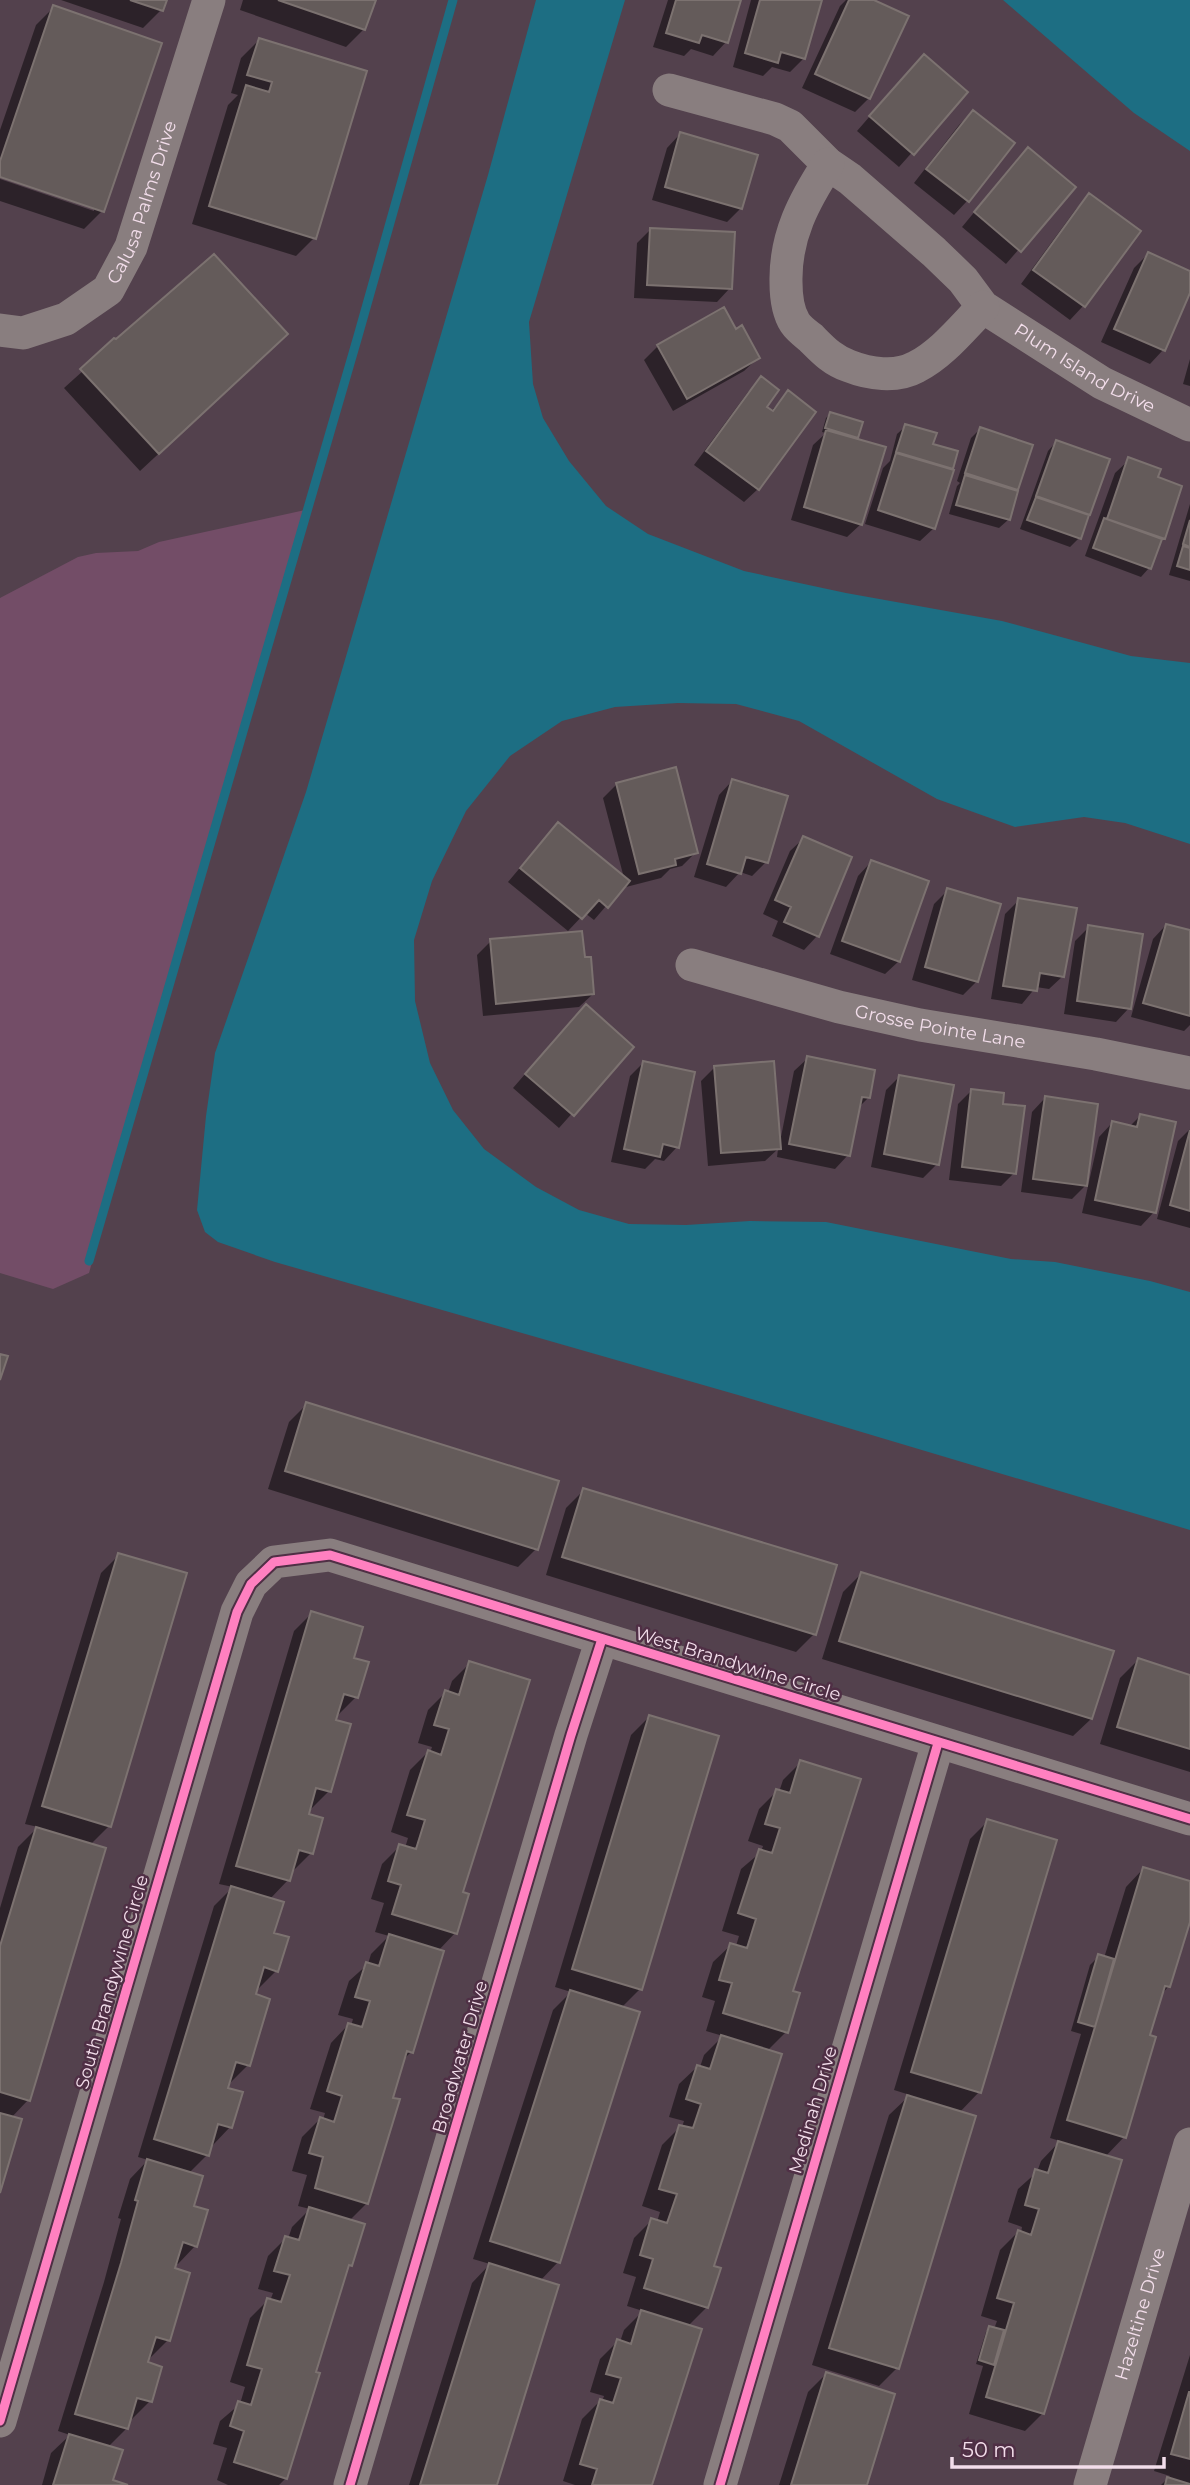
<svg xmlns="http://www.w3.org/2000/svg" width="1190" height="2485" font-family="Montserrat,sans-serif">
  <style>
    .green { fill: #734d67 }
    .water { fill: #1d6e83 }
    .shadow { fill: #0007 }
    .lines { fill: none; stroke-linecap: round; stroke-linejoin: round }
    .stream { stroke: #1d6e83; stroke-width: 9 }
    .building { fill: #645b5a; stroke: #7c7270; stroke-width: 2 }
    .street { stroke: #897e7f; stroke-width: 33 }
    .cycleway-casing { stroke: #4f2f45; stroke-width: 13 }
    .cycleway { stroke: #ff80c0; stroke-width: 9 }
    .labels { text-anchor: middle; dominant-baseline: central; stroke-width: 5; stroke-linejoin: round; paint-order: stroke }
    .street-label { font-size: 18px; fill: #f3deeb; stroke: #4f2f45 }
  </style>
  <rect width="100%" height="100%" fill="#53414d"/>
  <!-- green -->
  <path class="green" d="M305 510 89 1273 53 1289 0 1273V598L78 557 96 553 138 551 159 542Z"/>
  <!-- water -->
  <path class="water" d="M536 0H625L529 322 533 384 543 418 569 461 606 506 648 534 744 571 846 593 1002 621 1131 656 1190 663V844L1125 823 1084 817 1015 827 937 799 799 721 736 704 678 703 615 707 562 721 510 756 466 811 432 881 414 940 415 1001 430 1063 453 1110 484 1149 536 1187 579 1210 629 1224 686 1225 750 1221 826 1222 1011 1259 1055 1262 1150 1281 1190 1292V1530L738 1395 275 1262 218 1242 205 1232 197 1210 206 1116 215 1053 306 792 488 175Z
    M1003 0H1190V151L1134 113Z"/>
  <!-- shadow -->
  <path class="shadow" d="M61 0H165L161 10 143 28Z
    M243 0H374L364 29 346 47 240 10Z
    M668 0H739L726 42 713 56 691 49 684 56 653 47Z
    M751 0H820L804 58 790 72 772 67 763 76 733 67Z
    M846 0H870L869 98 855 112 802 88 840 6Z
    M54 7 160 44 102 211 84 229 0 201V179L94 211V207L0 175V130L36 25Z
    M259 40 365 72 314 238 296 256 192 224 228 105 238 95 231 93 241 58Z
    M910 70 966 92 899 167 857 131Z
    M973 112 1013 143 967 201 954 215 914 183 959 125Z
    M680 134 741 208 727 222 652 200 667 148Z
    M1015 163 1073 187 1006 264 962 227Z
    M1090 195 1139 231 1083 306 1070 320 1021 284 1076 209Z
    M651 229 730 288 717 302 634 298 637 243Z
    M1148 254 1190 273V289L1163 350 1150 364 1101 342 1134 268Z
    M735 331 758 358 744 371 673 411 644 360 658 346Z
    M115 342 268 352 140 471 64 388Z
    M1190 359V386L1183 384Z
    M761 379 764 407 770 412 788 393 758 489 744 502 694 465 748 392Z
    M830 414 856 437 854 440 861 524 847 537 791 520 813 445 826 433 822 432 826 418Z
    M906 426 931 445 951 468 949 471 934 528 920 541 865 524 883 468 890 461 897 434Z
    M980 429 1031 446 1008 520 999 528 949 514 957 486 960 483 957 481 971 438Z
    M1056 442 1108 460 1079 538 1070 547 1020 529 1048 451Z
    M1129 460 1155 478 1163 538 1159 541 1149 568 1141 577 1085 556 1115 473Z
    M1190 504V581L1169 575Z
    M732 781 766 862 752 876 740 872 726 887 694 877 719 795Z
    M617 784 696 852 682 866 670 869 661 878 626 887 625 884 594 920 585 913 568 931 508 882 545 838 624 878 603 798Z
    M804 838 817 936 804 950 772 936 778 921 763 914 790 851Z
    M871 862 899 961 885 974 830 954 858 876Z
    M948 890 977 981 963 995 912 980 934 904Z
    M1019 900 1063 976 1049 989 1036 987 1022 1004 991 999 1005 914Z
    M1166 925 1190 932V1025L1184 1031 1131 1017 1153 939Z
    M1089 927 1129 1008 1116 1022 1064 1014 1075 941Z
    M491 941 583 959 593 994 579 1007 483 1016 477 955Z
    M572 1020 631 1047 559 1128 513 1088Z
    M808 1058 868 1098 858 1108 848 1155 835 1169 777 1157 778 1149 765 1161 708 1166 701 1081 715 1067 780 1142 794 1071Z
    M643 1063 677 1147 664 1161 655 1159 645 1169 611 1162 630 1076Z
    M900 1076 937 1164 923 1178 871 1167 886 1090Z
    M972 1090 1001 1105 1014 1173 1001 1186 949 1180 958 1104Z
    M1045 1098 1086 1182 1088 1183 1072 1199 1021 1192 1032 1112Z
    M1140 1116 1154 1212 1141 1226 1082 1213 1099 1137 1112 1123 1129 1127Z
    M1190 1129V1228L1157 1219 1178 1141Z
    M307 1404 536 1549 518 1567 268 1489 289 1422Z
    M584 1490 814 1634 796 1652 546 1575 566 1508Z
    M119 1555 109 1826 90 1845 28 2100 11 2118 0 2187V1908L18 1847 38 1827 25 1824 101 1573Z
    M861 1574 1091 1719 1073 1736 822 1659 843 1592Z
    M312 1613 352 1659 356 1697 338 1715H336L329 1791 311 1809H308L311 1853 293 1871H291L288 1880 269 1900 276 1971 258 1989 256 1988 248 2065 230 2083 228 2082 226 2089 230 2127 213 2145 210 2144 207 2155 189 2173 195 2246 178 2264 175 2263 168 2340 150 2358 148 2357 146 2364 150 2401 132 2419 130 2418 127 2428 108 2447 111 2481 124 2485H42L51 2453 70 2435 58 2431 104 2282 121 2219 118 2218 130 2179 148 2160 138 2157 214 1906 233 1887 219 1884 294 1631Z
    M1138 1660 1190 1676V1772L1100 1744 1120 1678Z
    M470 1663 461 1894 467 1895 455 1933 438 1951 411 2052 403 2060 391 2099 367 2203 349 2221 351 2265 346 2270 314 2373 286 2478 279 2485H228L217 2480 227 2448 213 2444 220 2421 240 2404 245 2387 230 2382 250 2318 268 2300 270 2301 273 2293 258 2289 268 2256 286 2238 288 2239 292 2227 310 2209 298 2206 307 2175 292 2171 302 2137 320 2119 323 2120 325 2113 310 2109 331 2043 348 2025 351 2026 353 2019 338 2015 349 1981 368 1964 371 1954 389 1936 375 1932 384 1903 371 1899 382 1864 400 1846 405 1848 408 1838 391 1832 410 1770 428 1752 430 1753 432 1747 418 1743 428 1710 446 1692 448 1693 452 1681Z
    M649 1717 640 1989 621 2008 638 2013 558 2262 540 2281 495 2485H409L472 2283 490 2264 473 2259 553 2010 571 1992 555 1987 631 1735Z
    M801 1762 791 1992 786 2032 767 2051 712 2267 718 2269 706 2308 688 2326 651 2485H575L563 2481 582 2419 600 2401 602 2402 604 2396 590 2392 600 2359 618 2341 620 2342 624 2330 643 2311 627 2306 636 2277 623 2273 634 2238 652 2220 657 2222 660 2212 642 2206 662 2145 680 2127H682L684 2121 669 2117 679 2084 697 2067H700L704 2055 723 2036 706 2031 715 2001 702 1997 713 1962 731 1945 736 1946 739 1936 722 1931 741 1869 761 1852 763 1846 748 1841 759 1809 777 1791 779 1792 783 1780Z
    M988 1821 979 2092 959 2113 897 2368 879 2386 812 2365 889 2115 910 2095 894 2090 970 1839Z
    M1143 1869 1190 1883V1916L1169 1986 1161 1995 1124 2137 1105 2157 1043 2413 1025 2431 969 2414 983 2366 976 2364 986 2332 990 2328 994 2329 997 2321 981 2316 1000 2250 1018 2232 1021 2233 1022 2227 1008 2222 1018 2189 1037 2172 1041 2161 1060 2141 1050 2138 1081 2034 1071 2031 1090 1965 1099 1956 1104 1958 1126 1887Z
    M1190 2355V2485H1161L1170 2476 1154 2471Z
    M826 2374 865 2485H779L808 2392Z"/>
  <g class="lines">
    <!-- stream -->
    <path class="stream" d="M89 1261 358 336 453 0"/>
  </g>
  <!-- building -->
  <path class="building" d="M130 0H167L163 11Z
    M278 0H376L365 30Z
    M676 0H741L728 43 702 35 699 43 666 33Z
    M760 0H822L805 59 781 52 778 63 745 53Z
    M849 0H874L909 16 870 99 815 74Z
    M53 5 162 43 104 212 0 177V161Z
    M259 38 367 71 316 239 209 206 246 85 269 92 272 82 247 75Z
    M924 54 968 92 914 155 869 116Z
    M973 110 1015 143 969 202 926 169Z
    M680 132 758 155 742 209 665 187Z
    M1028 147 1076 187 1021 252 974 212Z
    M1089 193 1141 231 1085 307 1033 270Z
    M650 228 735 232 732 289 647 285Z
    M1148 252 1190 271V293L1165 351 1114 329Z
    M214 254 288 334 159 454 80 369 114 338 116 339Z
    M724 307 736 329 742 325 760 358 687 399 657 345Z
    M761 376 779 390 767 407 773 411 788 390 816 412 759 490 706 451Z
    M830 412 863 422 858 438 825 428Z
    M905 424 937 433 933 444 958 451 953 469 896 452Z
    M980 427 1033 445 1018 490 965 473Z
    M826 430 886 447 862 525 804 507Z
    M1056 440 1110 459 1090 515 1036 496Z
    M896 453 954 470 935 529 878 510Z
    M1128 457 1161 469 1158 477 1182 486 1165 539 1107 519Z
    M965 475 1018 491 1010 520 956 505Z
    M1036 497 1089 515 1081 539 1027 520Z
    M1104 518 1162 539 1151 569 1093 548Z
    M1190 520V547L1183 544Z
    M1183 546 1190 548V570L1177 566Z
    M676 767 698 853 675 859 676 865 639 874 616 783Z
    M732 779 788 796 768 863 746 857 741 874 707 864Z
    M558 822 630 881 608 908 599 900 582 919 520 868Z
    M803 836 852 857 819 937 784 922 791 907 775 900Z
    M871 860 929 881 900 962 842 941Z
    M947 888 1001 904 978 982 925 967Z
    M1018 898 1077 908 1064 977 1040 973 1037 991 1003 986Z
    M1166 924 1190 930V1016L1143 1003Z
    M1088 925 1143 934 1131 1009 1077 1001Z
    M582 931 585 957H591L594 994 496 1004 490 939Z
    M586 1004 634 1047 574 1116 525 1074Z
    M807 1056 875 1070 870 1098 862 1097 850 1156 789 1144Z
    M643 1061 695 1072 679 1148 663 1144 660 1157 624 1149Z
    M774 1061 781 1149 721 1153 714 1066Z
    M899 1075 954 1085 939 1165 884 1154Z
    M971 1089 1004 1093 1003 1104 1025 1106 1016 1174 962 1167Z
    M1045 1096 1098 1104 1087 1186 1033 1179Z
    M1140 1114 1176 1122 1156 1213 1095 1200 1112 1121 1137 1127Z
    M1190 1130V1211L1170 1205Z
    M0 1354 8 1356 0 1380Z
    M306 1402 559 1481 538 1550 285 1471Z
    M583 1488 837 1565 816 1635 562 1557Z
    M118 1553 187 1573 111 1827 42 1806Z
    M861 1572 1114 1651 1092 1719 839 1641Z
    M311 1611 363 1627 354 1658 369 1662 358 1698 344 1694 336 1720 351 1724 331 1792 316 1788 309 1814 323 1818 313 1854 299 1850 290 1881 236 1866Z
    M1138 1658 1190 1675V1749L1117 1727Z
    M469 1661 530 1680 463 1892 469 1894 457 1934 392 1914 401 1885 388 1881 399 1844 416 1849 425 1820 407 1815 428 1750 441 1755 449 1729 434 1725 445 1690 459 1695Z
    M649 1715 719 1736 642 1990 572 1969Z
    M800 1760 861 1779 793 1991 800 1993 788 2033 723 2013 732 1983 719 1980 730 1943 747 1948 756 1919 738 1913 759 1849 772 1853 780 1828 765 1824 776 1789 790 1793Z
    M987 1819 1057 1840 981 2093 911 2072Z
    M36 1827 106 1848 30 2101 0 2092V1946Z
    M1143 1867 1190 1881V1922L1170 1987 1165 1986 1150 2035 1156 2037 1126 2138 1067 2120Z
    M231 1886 284 1902 274 1933 289 1937 278 1972 264 1967 256 1994 270 1999 250 2066 236 2062 228 2088 243 2092 232 2128 218 2124 209 2156 154 2139Z
    M389 1934 444 1951 413 2053 407 2051 393 2098 400 2099 368 2204 315 2188 323 2157 309 2153 320 2117 334 2122 342 2096 327 2091 348 2023 362 2027 370 2001 355 1997 366 1962 379 1966Z
    M1098 1954 1114 1959 1095 2027 1078 2022Z
    M570 1990 640 2012 560 2263 490 2241Z
    M721 2035 782 2054 714 2266 721 2268 708 2308 644 2288 653 2259 640 2255 651 2218 667 2223 677 2194 659 2189 679 2125 693 2128 701 2104 686 2099 697 2065 710 2069Z
    M907 2095 976 2116 899 2369 829 2348Z
    M0 2113 22 2119 0 2193Z
    M1058 2141 1122 2160 1044 2414 986 2397 1014 2303 997 2298 1018 2230 1031 2235 1039 2209 1025 2205 1035 2169 1048 2173Z
    M147 2159 203 2176 194 2206 208 2210 197 2247 183 2242 175 2268 190 2273 170 2341 156 2337 148 2362 162 2367 152 2402 137 2398 128 2429 75 2414 121 2263 138 2201 135 2200Z
    M309 2207 365 2224 352 2266 349 2265 316 2372 320 2373 287 2479 234 2462 244 2431 230 2426 238 2401 251 2405 262 2369 247 2365 267 2298 281 2302 290 2275 274 2271 285 2236 299 2240Z
    M489 2263 559 2285 497 2485H420Z
    M641 2310 702 2329 652 2485H592L597 2469 580 2464 600 2399 613 2403 621 2378 606 2374 617 2339 631 2344Z
    M989 2326 1004 2330 994 2365 979 2360Z
    M826 2372 895 2394 867 2485H791Z
    M1189 2392H1190V2459L1171 2454Z
    M69 2434 123 2450 113 2480 128 2485H53Z
    M1167 2477 1190 2484V2485H1165Z"/>
  <g class="lines">
    <!-- street -->
    <g class="street">
      <path id="s1" d="M669 90 775 119 790 126 828 164 850 179 934 252 963 280 983 307 1102 383 1190 425"/>
      <path d="M828 164C804 201 785 236 786 282 786 295 788 312 795 323 799 329 806 334 811 338 823 350 832 360 849 366 869 374 896 378 916 367 942 354 963 327 983 307"/>
      <path id="s2" d="M0 330 23 333 66 319 108 290 131 247 209 0"/>
      <path id="s3" d="M692 965 839 1007 920 1025 1096 1054 1190 1073"/>
      <path d="M0 2421 237 1612 251 1584 274 1562 330 1555 1190 1819"/>
      <path d="M350 2485 571 1735 602 1639"/>
      <path d="M720 2485 938 1743"/>
      <path id="s4" d="M1090 2485 1190 2144"/>
    </g>
    <!-- cycleway casing -->
    <g class="cycleway-casing">
      <path id="cycleway" d="M0 2421 237 1612 251 1584 274 1562 330 1555 1190 1819
        M350 2485 571 1735 602 1639
        M720 2485 938 1743"/>
    </g>
    <!-- cycleway -->
    <use href="#cycleway" class="cycleway"/>
  </g>
  <g class="labels">
    <!-- street labels -->
    <g class="street-label">
      <text stroke="none"><textPath href="#s2" startOffset="214">Calusa Palms Drive</textPath></text>
      <text stroke="none"><textPath href="#s1" startOffset="511">Plum Island Drive</textPath></text>
      <text stroke="none"><textPath href="#s3" startOffset="256">Grosse Pointe Lane</textPath></text>
      <text transform="translate(738 1664) rotate(17)">West Brandywine Circle</text>
      <text transform="translate(112 1982) rotate(-74)">South Brandywine Circle</text>
      <text transform="translate(460 2057) rotate(-74)">Broadwater Drive</text>
      <text transform="translate(813 2110) rotate(-74)">Medinah Drive</text>
      <text stroke="none"><textPath href="#s4" startOffset="178">Hazeltine Drive</textPath></text>
    </g>
  </g>
  <!-- scale -->
  <path d="M952 2457v10h212v-10" fill="none" stroke="#f3deeb" stroke-width="3.5"/>
  <text x="962" y="2457" font-size="21" fill="#f3deeb" stroke="#4f2f45" stroke-width="5" paint-order="stroke">50 m</text>
</svg>
